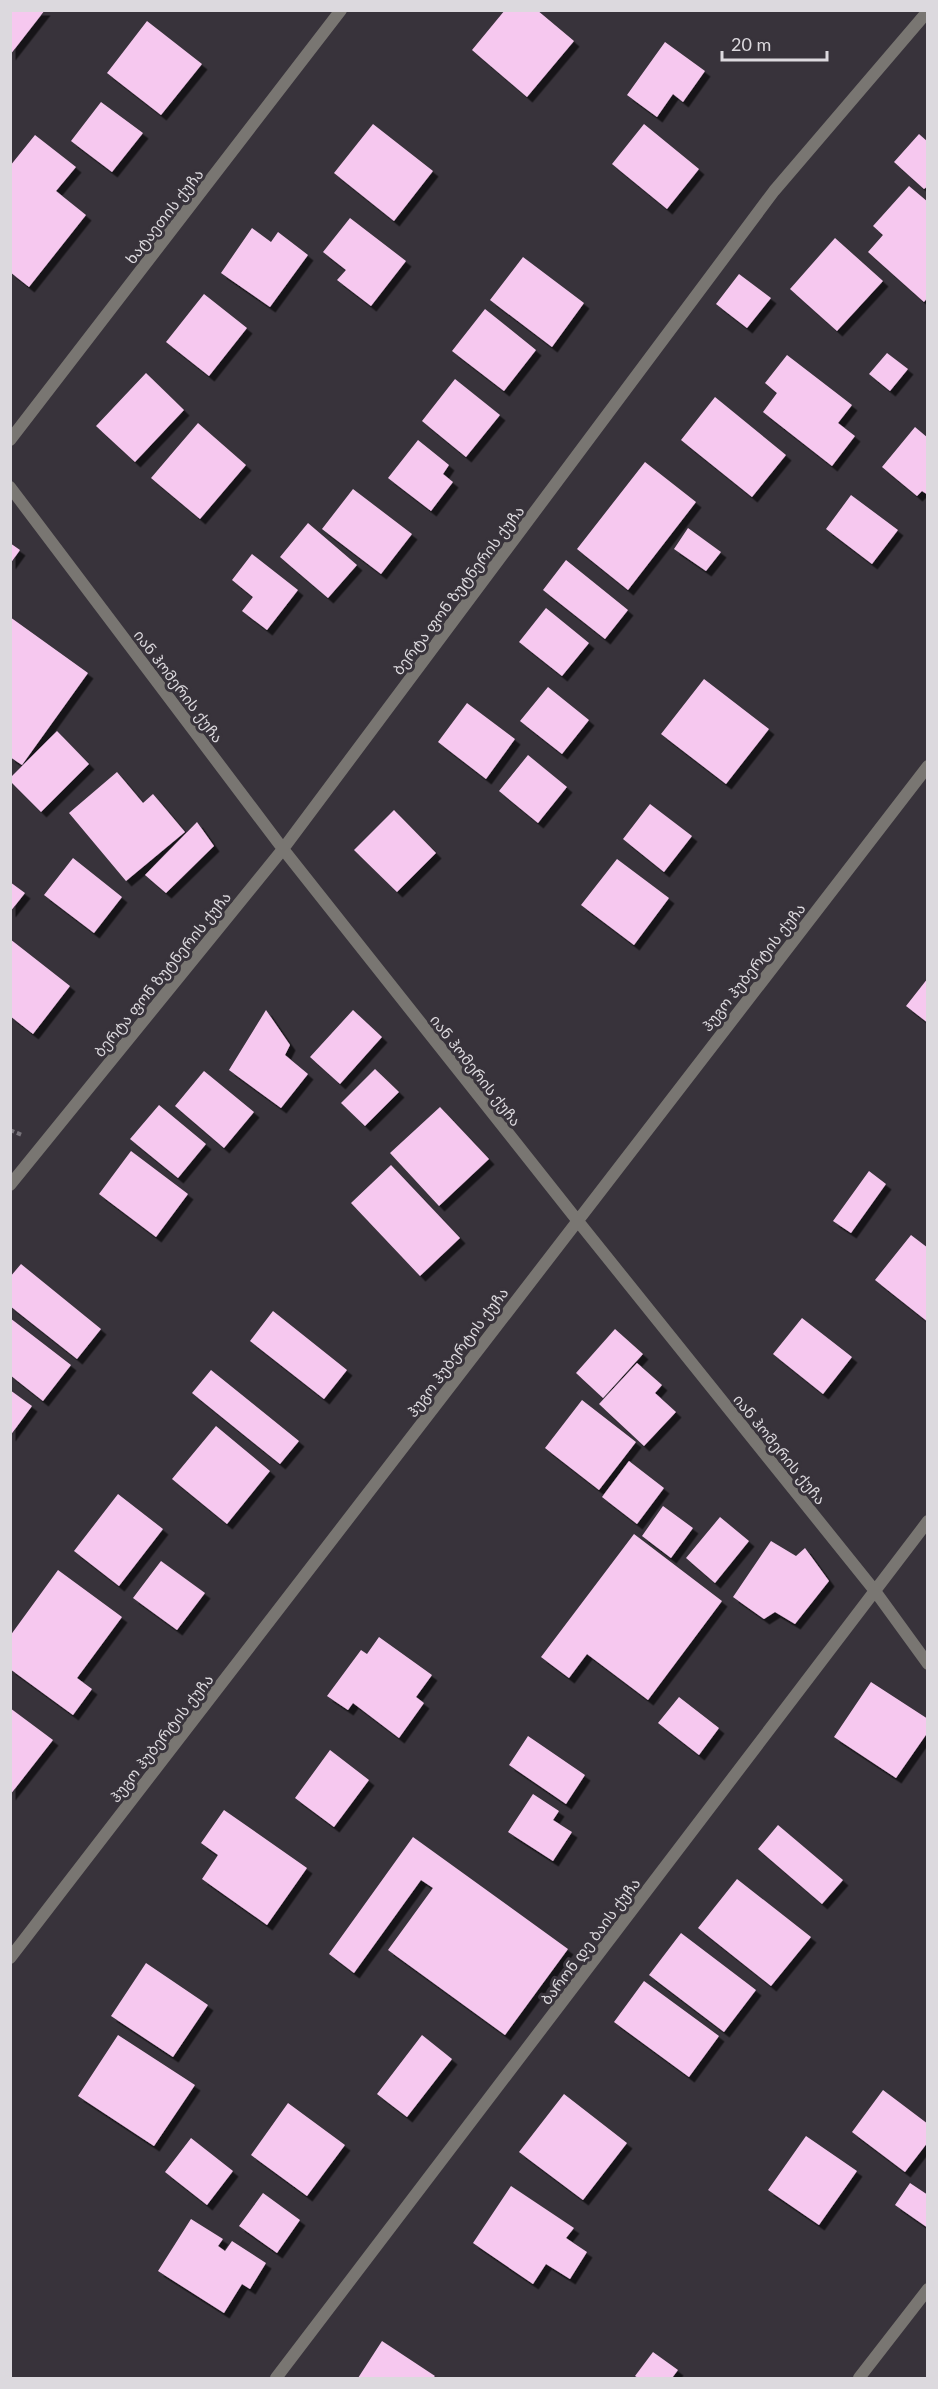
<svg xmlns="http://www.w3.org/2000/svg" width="938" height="2389" font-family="Lato,'Noto Sans Georgian',sans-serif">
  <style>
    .building { fill: #f6c8ef; filter: url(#shadow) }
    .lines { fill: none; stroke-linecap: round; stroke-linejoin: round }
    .path { stroke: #78747b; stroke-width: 4; stroke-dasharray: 4.5 3; stroke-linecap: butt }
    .minor { stroke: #797672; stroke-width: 12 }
    .labels { text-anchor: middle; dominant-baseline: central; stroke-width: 6; stroke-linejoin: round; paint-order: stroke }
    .street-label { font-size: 15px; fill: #dcd9de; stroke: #38333b }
  </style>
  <defs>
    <filter id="shadow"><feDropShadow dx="5.5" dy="5.5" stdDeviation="0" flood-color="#0009"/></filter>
  </defs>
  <rect width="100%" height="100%" fill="#38333b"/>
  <!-- building -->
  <path class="building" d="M10 10H45L10 55Z
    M505 10H537L574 41 527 97 472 50Z
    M147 21 202 64 161 115 107 73Z
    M665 42 705 71 683 102 673 94 657 117 627 95Z
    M101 102 143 133 112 172 71 141Z
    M373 124 433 171 394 221 334 173Z
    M644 124 699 169 667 209 612 164Z
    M919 134 928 142V186L924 189 894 162Z
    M35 135 76 167 56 191 86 215 29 287 10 272V166Z
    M909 186 928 202V297L924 302 868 252 883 235 873 226Z
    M350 218 406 261 371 306 337 280 346 270 323 252Z
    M252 228 271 242 278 232 308 255 270 307 221 273Z
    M835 238 883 281 837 331 790 289Z
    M523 257 584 303 552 347 490 300Z
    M739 274 771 298 747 328 716 304Z
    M204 294 247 328 209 376 166 342Z
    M485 309 536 350 504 391 452 351Z
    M887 353 908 369 890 391 869 374Z
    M787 355 852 405 838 423 855 436 832 466 763 412 777 393 765 383Z
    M146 373 184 410 135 462 96 426Z
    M455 379 500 415 466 457 422 421Z
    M715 397 786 455 752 497 681 440Z
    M198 423 246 465 200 519 151 478Z
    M915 427 928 438V495L922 491 917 496 882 467Z
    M418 440 449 465 443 474 453 482 431 511 388 478Z
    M645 462 696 502 628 590 577 549Z
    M353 489 412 534 381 574 322 529Z
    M851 495 898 530 872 564 826 529Z
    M308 523 357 565 328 598 280 557Z
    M688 528 721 552 706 571 674 549Z
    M10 543 20 550 10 564Z
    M252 554 298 590 267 630 242 611 253 597 232 580Z
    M566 560 628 610 605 639 543 590Z
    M546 608 589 643 562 676 519 642Z
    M10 617 88 673 22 765 10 757Z
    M704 679 769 729 726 784 661 734Z
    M548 687 589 720 562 754 520 721Z
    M467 703 515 739 486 779 438 742Z
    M57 731 89 764 41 812 10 781V778Z
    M528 755 567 787 538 823 499 791Z
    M117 772 143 803 153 794 185 832 126 881 69 813Z
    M650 804 692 836 664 872 623 839Z
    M394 810 436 853 397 892 354 850Z
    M197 822 214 846 166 893 145 875Z
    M73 858 122 897 94 933 44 895Z
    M617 859 669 898 634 945 581 905Z
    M10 882 25 893 10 912Z
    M10 939 70 986 33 1034 10 1016Z
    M928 978V1023L906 1006Z
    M266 1010 290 1045 285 1055 308 1074 281 1108 229 1070Z
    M353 1010 382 1037 340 1084 310 1057Z
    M375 1069 399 1092 365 1126 341 1103Z
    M204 1071 254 1112 224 1148 175 1106Z
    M159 1105 206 1144 178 1178 130 1139Z
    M440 1107 489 1159 439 1206 390 1153Z
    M131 1151 188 1194 156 1237 99 1194Z
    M391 1165 460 1238 420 1276 351 1203Z
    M869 1171 886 1184 851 1233 833 1221Z
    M911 1235 928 1248V1322L875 1280Z
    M21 1264 101 1329 77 1359 10 1306V1277Z
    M273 1311 347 1370 324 1399 250 1341Z
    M10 1318 71 1365 43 1401 10 1375Z
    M802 1318 852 1357 823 1394 773 1354Z
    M615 1329 643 1354 603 1398 576 1373Z
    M637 1363 662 1385 655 1393 676 1412 644 1446 599 1404Z
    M211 1370 299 1441 280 1464 192 1393Z
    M10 1390 32 1406 10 1436Z
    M582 1400 636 1442 599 1490 545 1448Z
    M216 1426 270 1471 227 1524 172 1479Z
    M629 1461 664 1488 637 1524 602 1497Z
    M118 1494 163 1529 119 1586 74 1551Z
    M663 1506 693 1528 671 1558 642 1536Z
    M720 1517 749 1541 715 1583 686 1558Z
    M634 1534 722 1601 648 1700 587 1654 569 1678 541 1657Z
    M771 1541 796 1556 805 1548 829 1581 795 1624 775 1612 764 1619 733 1597Z
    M161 1561 205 1593 177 1630 133 1598Z
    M58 1570 122 1617 77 1678 92 1689 73 1715 10 1669V1636Z
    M379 1637 432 1675 416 1697 424 1703 399 1738 353 1703 348 1710 327 1696 361 1650 367 1654Z
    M871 1682 928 1719V1732L896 1778 834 1737Z
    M679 1697 719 1728 699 1755 658 1723Z
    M10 1708 53 1740 10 1795Z
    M528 1736 585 1775 566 1804 509 1765Z
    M330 1750 369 1780 334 1827 295 1798Z
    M533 1794 559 1811 553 1820 572 1832 553 1861 508 1832Z
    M224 1810 307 1868 267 1925 202 1879 218 1855 201 1843Z
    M778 1825 843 1880 822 1904 758 1849Z
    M413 1837 568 1949 505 2035 388 1950 433 1888 421 1880 354 1973 329 1954Z
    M737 1879 811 1937 771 1986 698 1928Z
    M681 1933 756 1990 724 2032 649 1975Z
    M146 1963 208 2005 173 2057 111 2016Z
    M644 1981 719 2036 689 2077 614 2022Z
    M118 2035 195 2085 154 2146 78 2096Z
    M422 2035 452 2059 407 2117 377 2094Z
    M883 2090 928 2124V2142L905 2172 852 2132Z
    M564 2094 627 2143 583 2200 519 2152Z
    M288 2103 345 2145 307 2196 251 2155Z
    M806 2136 857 2171 819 2225 768 2190Z
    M191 2138 233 2171 207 2205 165 2172Z
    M910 2183 928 2195V2228L895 2205Z
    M511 2186 574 2228 566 2238 587 2252 570 2279 546 2264 533 2284 473 2243Z
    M263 2193 300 2220 277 2253 239 2226Z
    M191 2219 223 2239 218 2246 225 2251 232 2241 266 2263 250 2289 242 2284 224 2313 158 2271Z
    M382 2341 435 2376 433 2378H358Z
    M653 2352 678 2370 672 2378H638L635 2376Z"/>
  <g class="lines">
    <!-- path -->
    <path class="path" d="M10 1130 22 1135"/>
    <!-- minor -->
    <path class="minor" d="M10 440 341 10
      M10 487 283 849 577 1220 875 1591 928 1664
      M10 1185 283 849 774 191 928 11
      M10 1958 928 766
      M276 2378 928 1521
      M859 2378 928 2289"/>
  </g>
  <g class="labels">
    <!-- street labels -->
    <g class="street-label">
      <text transform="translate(164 216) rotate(-52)">ხატაეთის ქუჩა</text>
      <text transform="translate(458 590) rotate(-53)">ბერტა ფონ ზუტნერის ქუჩა</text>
      <text transform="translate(179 686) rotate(53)">იან ჰომერის ქუჩა</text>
      <text transform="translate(753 967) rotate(-52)">ჰუგო ჰუბერტის ქუჩა</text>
      <text transform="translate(162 974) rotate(-51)">ბერტა ფონ ზუტნერის ქუჩა</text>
      <text transform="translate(476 1070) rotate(52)">იან ჰომერის ქუჩა</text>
      <text transform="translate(457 1352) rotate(-53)">ჰუგო ჰუბერტის ქუჩა</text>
      <text transform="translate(780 1449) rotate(51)">იან ჰომერის ქუჩა</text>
      <text transform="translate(161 1738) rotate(-52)">ჰუგო ჰუბერტის ქუჩა</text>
      <text transform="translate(590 1941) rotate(-53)">ბარონ დე ბაის ქუჩა</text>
    </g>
  </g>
  <!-- border -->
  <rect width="938" height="2389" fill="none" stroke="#dcd9de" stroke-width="24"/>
  <!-- scale -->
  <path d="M722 51v9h105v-9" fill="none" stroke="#dcd9de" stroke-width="3"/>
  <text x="731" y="51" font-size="18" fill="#dcd9de" stroke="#38333b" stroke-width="4.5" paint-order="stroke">20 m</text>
</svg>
